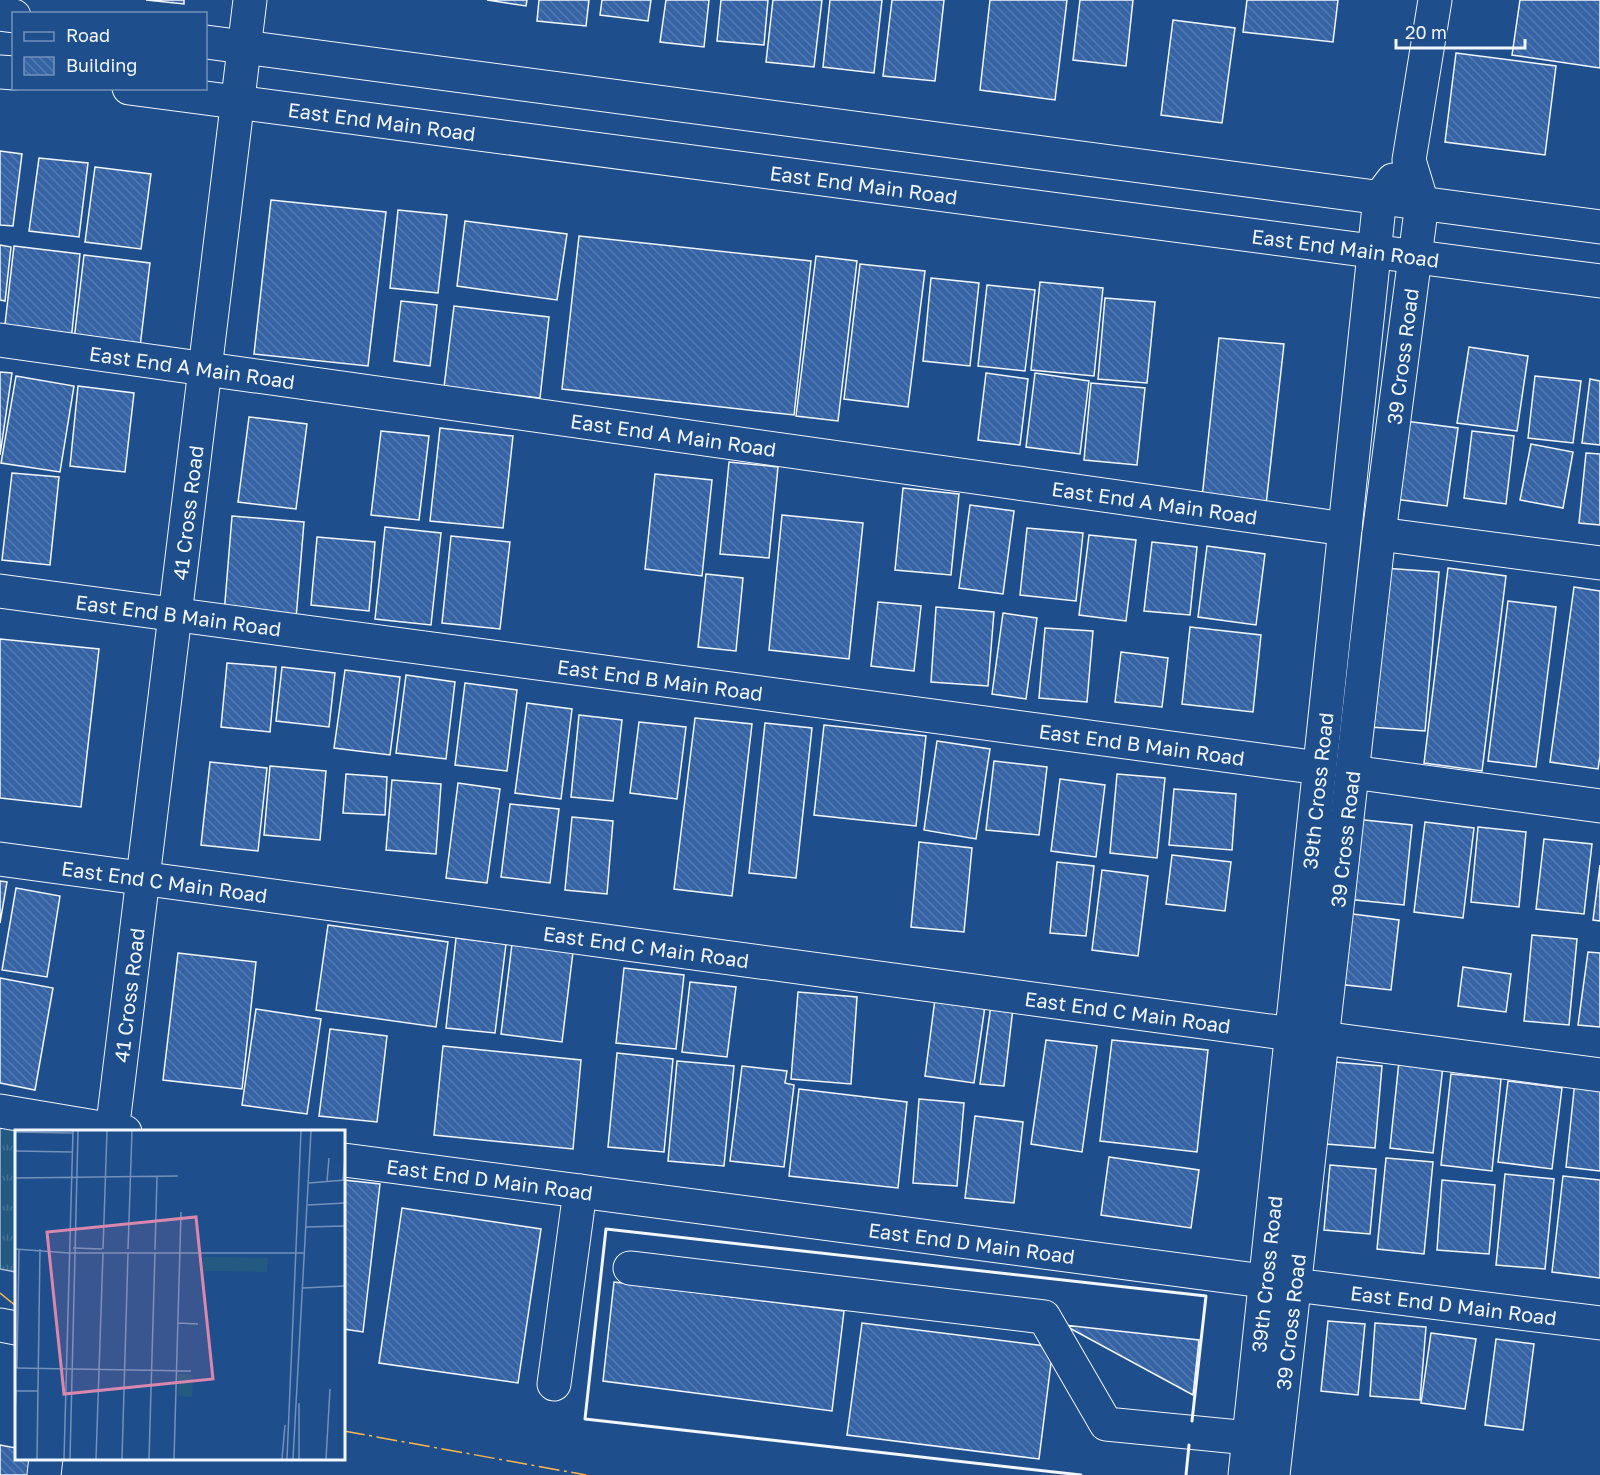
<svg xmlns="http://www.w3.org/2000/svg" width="1600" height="1475" font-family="'Golos Text',sans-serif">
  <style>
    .park { fill: url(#park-tufts); stroke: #a8bbd7; stroke-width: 1.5 }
    .building { fill: url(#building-back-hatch); stroke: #f2f6ff; stroke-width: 1.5 }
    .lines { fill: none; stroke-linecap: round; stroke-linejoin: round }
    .minor-casing { stroke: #f2f6ff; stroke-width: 35 }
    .minor { stroke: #1f4e8c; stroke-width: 33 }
    .wall { stroke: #f2f6ff; stroke-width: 3 }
    .power { stroke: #ffb74d; stroke-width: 1.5; stroke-dasharray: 21 4.5 3 4.5; stroke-linecap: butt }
    .labels { text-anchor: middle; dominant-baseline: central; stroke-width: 4.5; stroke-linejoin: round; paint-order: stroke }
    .street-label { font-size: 20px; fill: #f2f6ff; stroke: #1f4e8c }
    .inset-road { fill: none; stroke: #7391ba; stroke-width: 1.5 }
    .view { fill: #da87ad; fill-opacity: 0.15; stroke: #da87ad; stroke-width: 3 }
    .inset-edge { fill: none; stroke: #f2f6ff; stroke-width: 3 }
  </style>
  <defs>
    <pattern id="park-tufts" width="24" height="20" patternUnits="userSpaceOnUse" patternTransform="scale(1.5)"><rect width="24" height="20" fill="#245a82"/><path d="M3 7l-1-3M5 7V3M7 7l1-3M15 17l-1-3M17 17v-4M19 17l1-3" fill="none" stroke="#447295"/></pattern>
    <pattern id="building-back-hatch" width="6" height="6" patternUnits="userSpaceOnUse" patternTransform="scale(1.5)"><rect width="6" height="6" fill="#3563a3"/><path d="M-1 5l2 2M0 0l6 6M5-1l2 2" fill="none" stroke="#537ab1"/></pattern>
  </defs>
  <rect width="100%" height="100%" fill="#1f4e8c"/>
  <!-- park -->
  <path class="park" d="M0 1127 31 1131 16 1132V1272L0 1269Z"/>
  <!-- building -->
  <path class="building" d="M146 0H184V4Z
    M487 0H527L526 6Z
    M539 0H589L586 26 537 21Z
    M602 0H651L648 21 600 15Z
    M666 0H709L704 47 660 42Z
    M721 0H768L764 45 717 41Z
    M773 0H822L814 67 766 62Z
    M830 0H882L874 73 823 67Z
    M892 0H944L935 81 883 76Z
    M990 0H1067L1055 100 980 90Z
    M1080 0H1133L1126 66 1073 60Z
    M1247 0H1338L1333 42 1243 32Z
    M1520 0H1600V68L1512 55Z
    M1173 20 1235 28 1222 123 1161 115Z
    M1456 53 1556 66 1545 155 1445 142Z
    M0 151 22 154 13 226 0 225Z
    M39 158 88 163 79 237 29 231Z
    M95 167 151 174 141 249 85 242Z
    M271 200 386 212 368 366 254 354Z
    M398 210 447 215 438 293 390 288Z
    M465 221 567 234 557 300 457 286Z
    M579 236 811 261 794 415 562 389Z
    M0 245 11 247 5 301 0 300Z
    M14 246 80 254 71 341 4 333Z
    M84 255 150 263 140 347 74 340Z
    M816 256 857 261 838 421 796 416Z
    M860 264 925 271 908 407 844 399Z
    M931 278 979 283 970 366 923 361Z
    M1040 282 1103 288 1094 376 1031 370Z
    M987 285 1035 290 1025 371 978 366Z
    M1105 298 1155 302 1147 383 1098 379Z
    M401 301 437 305 430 366 394 361Z
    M454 306 549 317 540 398 444 387Z
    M1219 338 1284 344 1266 505 1202 498Z
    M1469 347 1528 356 1517 431 1457 423Z
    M0 372 12 373 0 455Z
    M986 373 1028 379 1020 445 978 440Z
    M1035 373 1089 381 1080 454 1026 447Z
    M16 376 74 386 60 472 1 463Z
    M1535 376 1581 381 1573 443 1528 438Z
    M1590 379 1600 381V445L1582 443Z
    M1091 383 1145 388 1137 465 1084 460Z
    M78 386 134 393 125 472 70 466Z
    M249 417 307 424 296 509 238 502Z
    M1405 421 1458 428 1447 506 1395 499Z
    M440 428 513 436 503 528 430 521Z
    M381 431 429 436 419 520 371 515Z
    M1472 431 1514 436 1506 504 1464 498Z
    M1531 444 1573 452 1563 508 1520 500Z
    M1586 453 1600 454V525L1579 523Z
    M729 462 778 467 769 558 720 554Z
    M12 473 59 477 50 565 2 560Z
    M655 474 712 480 702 576 645 569Z
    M903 488 959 494 951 575 895 570Z
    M970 505 1014 511 1003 594 959 588Z
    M782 515 863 523 849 659 769 650Z
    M232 516 304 522 296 619 224 614Z
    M385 527 441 533 431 625 375 619Z
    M1027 528 1083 533 1076 601 1020 595Z
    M1089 535 1136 540 1126 621 1079 615Z
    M451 536 510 542 500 629 442 623Z
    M317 537 375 542 369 611 311 605Z
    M1152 542 1197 547 1190 615 1144 611Z
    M1207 546 1265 554 1256 625 1198 617Z
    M1383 568 1439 572 1425 731 1370 727Z
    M1448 568 1506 576 1482 771 1424 763Z
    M706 574 743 578 736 651 698 647Z
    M1574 587 1600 591V756L1598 769 1550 762Z
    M1508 601 1556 607 1536 767 1488 761Z
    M878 602 921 606 914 671 871 666Z
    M936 607 994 612 988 686 931 682Z
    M1003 613 1037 618 1026 699 992 694Z
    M1190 627 1261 635 1253 712 1182 704Z
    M1045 628 1093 631 1087 702 1039 698Z
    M0 639 99 649 81 807 0 798Z
    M1121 652 1168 658 1162 707 1115 702Z
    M227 663 276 667 270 732 221 727Z
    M282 667 335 673 329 727 276 721Z
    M345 670 400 677 390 755 334 748Z
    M406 675 455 682 446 759 396 753Z
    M465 683 517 690 507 771 455 765Z
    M527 703 572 709 561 799 515 793Z
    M579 715 622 720 613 801 571 797Z
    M695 718 752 724 732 896 674 889Z
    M639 722 686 727 677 799 630 793Z
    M765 723 812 728 796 878 749 873Z
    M824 725 926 736 916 826 814 815Z
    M937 741 990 749 976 839 924 830Z
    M994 761 1047 767 1039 835 986 830Z
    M210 762 267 768 258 851 201 845Z
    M270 766 326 771 320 840 264 835Z
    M346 774 387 777 385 815 343 813Z
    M1117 774 1165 778 1157 858 1110 853Z
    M1060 779 1105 785 1096 857 1051 851Z
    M392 780 441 784 436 854 386 850Z
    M458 783 500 789 487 883 446 878Z
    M1174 789 1236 794 1232 850 1169 845Z
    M510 804 559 809 550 883 501 877Z
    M572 817 613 821 607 894 565 890Z
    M1355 819 1412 825 1404 905 1346 899Z
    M1425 822 1474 828 1463 918 1414 912Z
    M1478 827 1526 832 1519 907 1471 902Z
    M1544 839 1592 844 1584 914 1536 909Z
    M919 842 972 848 964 932 911 927Z
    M1172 855 1231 862 1225 911 1166 904Z
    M1057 862 1094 866 1086 936 1050 933Z
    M1600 865V921L1593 920Z
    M1102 870 1148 876 1138 956 1092 950Z
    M0 881 7 882 0 923Z
    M16 888 60 896 47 977 2 970Z
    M1345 913 1399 920 1391 990 1337 984Z
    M328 925 448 942 436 1027 316 1010Z
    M1532 935 1577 939 1569 1025 1524 1021Z
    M456 938 506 944 495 1033 446 1028Z
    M512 944 573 952 562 1042 501 1034Z
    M1588 952 1600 953V1027L1578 1025Z
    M178 953 256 962 242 1089 163 1080Z
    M1463 967 1511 974 1506 1012 1458 1006Z
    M624 968 684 975 676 1049 616 1043Z
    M0 978 53 988 35 1090 0 1083Z
    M690 982 736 987 727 1057 682 1052Z
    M798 992 857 997 851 1084 791 1079Z
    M935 999 985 1006 974 1083 925 1076Z
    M991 1005 1013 1008 1004 1086 980 1084Z
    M256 1009 321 1019 307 1114 242 1105Z
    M330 1029 387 1036 377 1122 319 1116Z
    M1046 1040 1097 1046 1082 1152 1031 1144Z
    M1112 1040 1208 1050 1197 1152 1100 1141Z
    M443 1046 581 1060 573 1149 434 1135Z
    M617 1053 673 1059 664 1152 608 1147Z
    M677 1061 734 1066 724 1166 668 1161Z
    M1399 1061 1443 1066 1433 1153 1390 1148Z
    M1334 1062 1382 1066 1375 1148 1326 1144Z
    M742 1066 787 1071 785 1083 794 1085 784 1167 730 1161Z
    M1451 1074 1501 1079 1492 1171 1441 1165Z
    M1508 1081 1562 1088 1552 1169 1498 1162Z
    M1575 1081 1600 1084V1171L1566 1167Z
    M799 1089 907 1102 898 1188 789 1176Z
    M919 1099 964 1103 957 1186 913 1183Z
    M975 1116 1023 1122 1014 1203 965 1198Z
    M1109 1157 1199 1170 1191 1228 1101 1215Z
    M1386 1158 1433 1162 1424 1254 1377 1249Z
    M1330 1165 1376 1169 1370 1234 1324 1230Z
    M1505 1174 1554 1179 1545 1269 1496 1265Z
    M1563 1176 1600 1180V1278L1552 1272Z
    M344 1180 380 1184 363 1332 344 1329Z
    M1442 1180 1495 1185 1489 1254 1437 1250Z
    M402 1208 541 1229 518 1383 379 1363Z
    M614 1282 844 1311 832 1411 603 1381Z
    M1328 1321 1365 1324 1358 1395 1321 1391Z
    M862 1323 1053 1347 1039 1459 847 1435Z
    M1375 1323 1426 1327 1420 1400 1370 1396Z
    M1064 1325 1199 1340 1193 1395Z
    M1431 1333 1476 1339 1465 1409 1421 1403Z
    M1496 1339 1534 1344 1523 1430 1485 1425Z
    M0 1445 16 1448V1458H32L29 1475H0Z"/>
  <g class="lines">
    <!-- minor casing -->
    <g class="minor-casing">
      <g id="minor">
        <path d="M0 14 14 16"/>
        <path d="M206 42 1600 227"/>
        <path d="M0 72 14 73"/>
        <path id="s1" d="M129 88 1600 281"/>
        <path id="s2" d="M0 340 1345 529"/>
        <path d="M1379 534 1600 563"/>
        <path id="s3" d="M0 591 1320 768"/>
        <path d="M1352 772 1600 806"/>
        <path id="s4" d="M0 859 1292 1034"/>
        <path d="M1322 1038 1600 1075"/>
        <path d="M0 1111 125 1132"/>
        <path id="s5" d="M112 1132 250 0"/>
        <path id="s6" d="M344 1160 1294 1285 1600 1323"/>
        <path d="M630 1268 1044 1317 1106 1424 1249 1438"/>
        <path d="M0 1325 16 1328"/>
        <path d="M554 1384 580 1191"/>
        <path d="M44 1475 46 1458"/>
        <path id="s7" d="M1245 1475 1380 197 1393 180"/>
        <path id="s8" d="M1273 1475 1379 534 1422 203 1409 160 1435 0"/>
      </g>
    </g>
    <!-- minor -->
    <use href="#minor" class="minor"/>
    <!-- wall -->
    <path class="wall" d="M1081 1475 585 1419 606 1229 1206 1296 1192 1421
      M1186 1475 1189 1445"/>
    <!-- power -->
    <path class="power" d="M0 1293 16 1306
      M344 1431 586 1475"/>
  </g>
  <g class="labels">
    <!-- street labels -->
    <g class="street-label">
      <text stroke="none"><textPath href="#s1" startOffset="255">East End Main Road</textPath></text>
      <text stroke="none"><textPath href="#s1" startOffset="741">East End Main Road</textPath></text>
      <text stroke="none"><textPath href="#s1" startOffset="1227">East End Main Road</textPath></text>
      <text stroke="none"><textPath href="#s8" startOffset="1126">39 Cross Road</textPath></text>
      <text stroke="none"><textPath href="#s2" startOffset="194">East End A Main Road</textPath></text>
      <text stroke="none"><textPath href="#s2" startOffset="680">East End A Main Road</textPath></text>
      <text stroke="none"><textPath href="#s2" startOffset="1166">East End A Main Road</textPath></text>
      <text stroke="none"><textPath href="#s5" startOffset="624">41 Cross Road</textPath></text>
      <text stroke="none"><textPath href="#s3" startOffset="180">East End B Main Road</textPath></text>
      <text stroke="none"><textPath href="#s3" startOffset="666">East End B Main Road</textPath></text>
      <text stroke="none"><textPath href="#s3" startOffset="1152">East End B Main Road</textPath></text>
      <text stroke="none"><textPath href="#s7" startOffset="688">39th Cross Road</textPath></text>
      <text stroke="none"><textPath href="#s8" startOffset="640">39 Cross Road</textPath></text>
      <text stroke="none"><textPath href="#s4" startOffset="166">East End C Main Road</textPath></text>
      <text stroke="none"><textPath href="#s4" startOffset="652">East End C Main Road</textPath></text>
      <text stroke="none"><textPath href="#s5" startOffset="138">41 Cross Road</textPath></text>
      <text stroke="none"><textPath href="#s4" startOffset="1138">East End C Main Road</textPath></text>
      <text stroke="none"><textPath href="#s6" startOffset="147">East End D Main Road</textPath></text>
      <text stroke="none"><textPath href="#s6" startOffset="633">East End D Main Road</textPath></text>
      <text stroke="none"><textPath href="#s7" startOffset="202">39th Cross Road</textPath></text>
      <text stroke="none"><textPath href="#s6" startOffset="1119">East End D Main Road</textPath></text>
      <text stroke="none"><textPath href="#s8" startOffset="154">39 Cross Road</textPath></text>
    </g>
  </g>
  <!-- overview -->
  <g transform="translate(15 1130)">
    <rect width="330" height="330" fill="#1f4e8c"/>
    <path d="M188 127 253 128 252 142 187 141Z" fill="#245a82"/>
    <path d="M163 244 178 245 177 267 163 266Z" fill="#245a82"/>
    <path class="inset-road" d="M0 2 58 3M0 21 57 22M0 48 163 46M328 50 330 27M312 51 314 28M294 53 330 50M293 75 330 73M291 97 330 96M58 118 87 119M0 119 54 123H290M88 119 92 1M113 119 117 1M140 120 142 47M288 158 330 156M163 193 183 194M0 238 176 241M2 238 4 119M284 273V329M0 284 1 261H23M22 329 25 119M49 329 58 1M55 329 63 1M81 329 88 123M107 329 113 123M134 329 140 123M159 329 166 82M267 329 270 295M272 329 286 1M278 329 296 1M311 329 315 259"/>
    <path class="view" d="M181 87 198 249 49 264 32 102Z"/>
    <rect width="330" height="330" class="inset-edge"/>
  </g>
  <!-- legend -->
  <rect x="12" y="12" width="195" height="78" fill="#1f4e8c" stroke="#7391ba" stroke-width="1.5"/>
  <rect x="24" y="32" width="30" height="9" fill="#1f4e8c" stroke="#7391ba" stroke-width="1.5"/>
  <text x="66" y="42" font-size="18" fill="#f2f6ff">Road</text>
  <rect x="24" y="57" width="30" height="18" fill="url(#building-back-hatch)" stroke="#7391ba" stroke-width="1.5"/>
  <text x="66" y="72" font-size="18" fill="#f2f6ff">Building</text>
  <!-- scale -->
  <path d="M1396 39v9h129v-9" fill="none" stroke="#f2f6ff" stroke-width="3"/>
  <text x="1405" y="39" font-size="18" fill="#f2f6ff" stroke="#1f4e8c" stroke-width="4.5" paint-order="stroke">20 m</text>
</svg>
